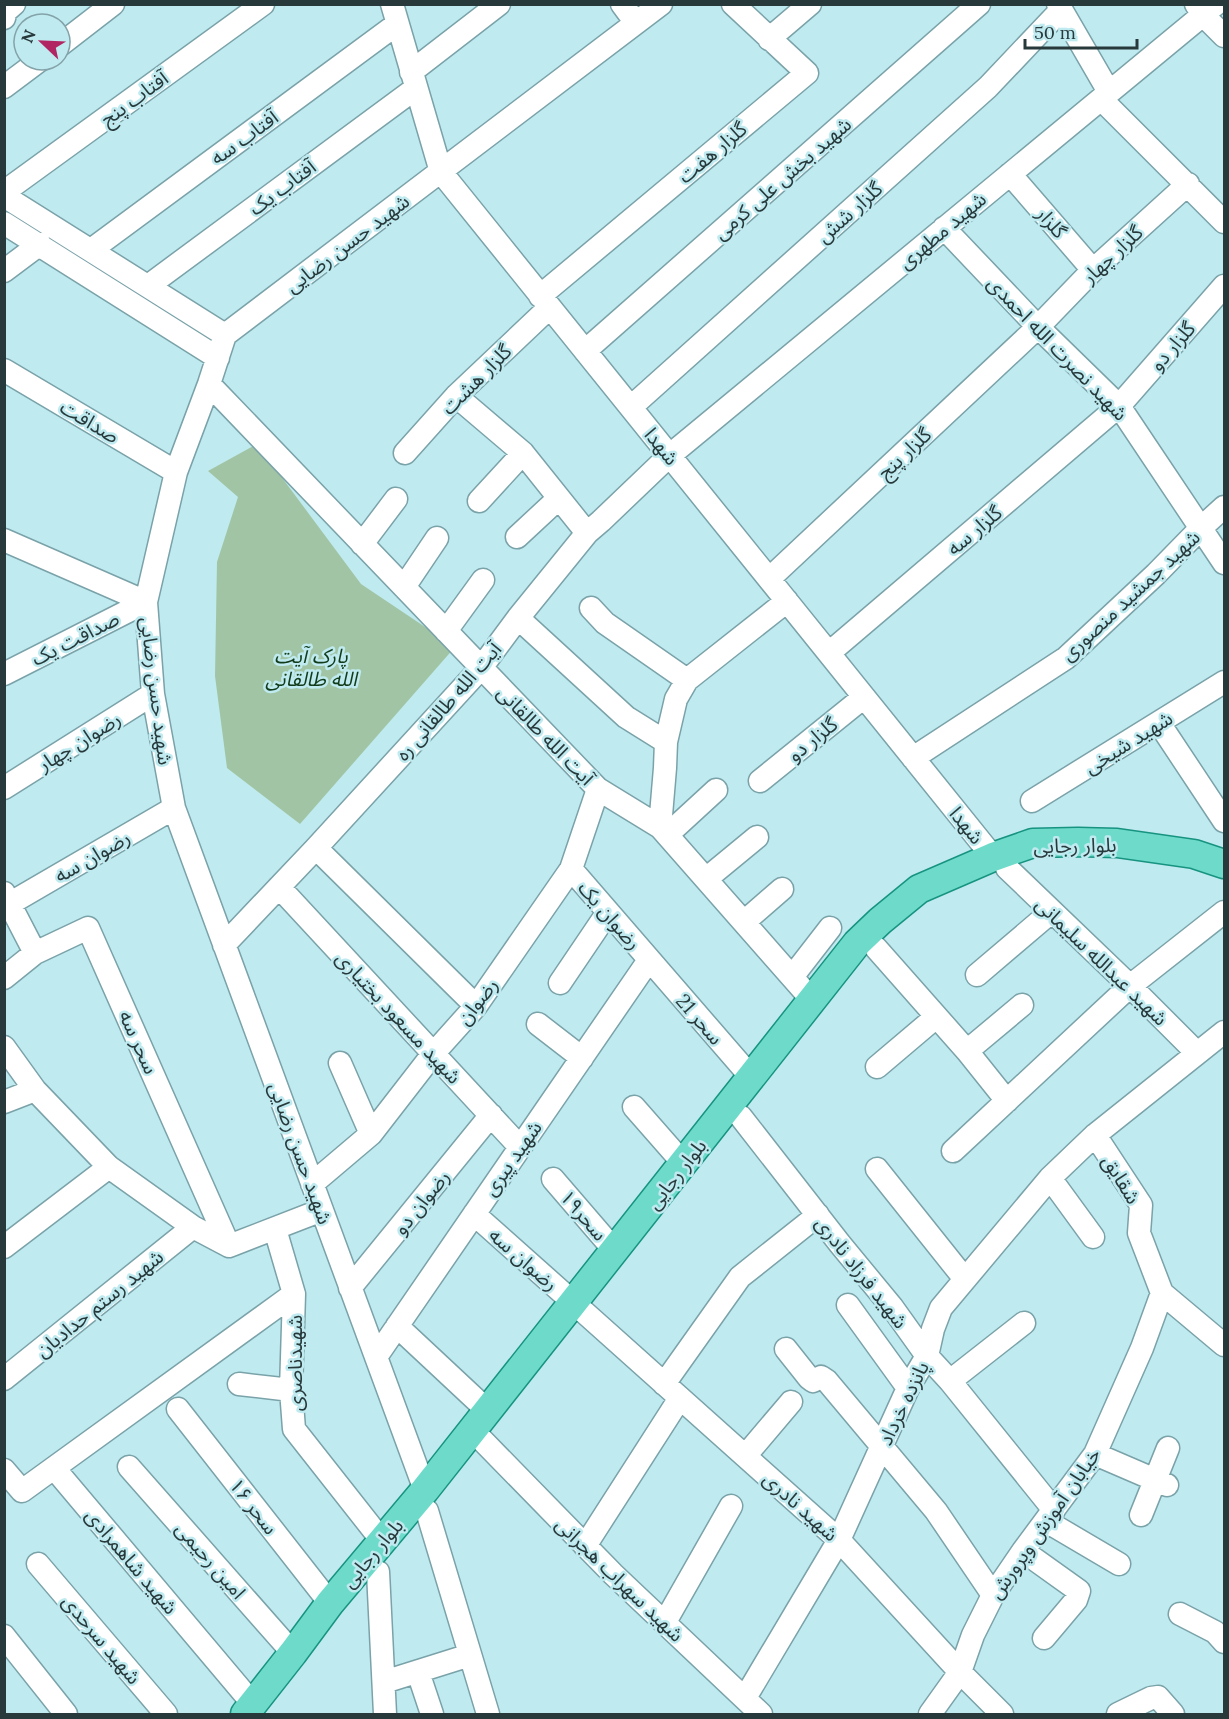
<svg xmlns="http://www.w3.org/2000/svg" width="1229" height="1719" font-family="Lora,'Noto Sans Arabic',serif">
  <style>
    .green { fill: #a1c5a4 }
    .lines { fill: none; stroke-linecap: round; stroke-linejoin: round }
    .minor-casing { stroke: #7aa2a9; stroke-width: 25 }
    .major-casing { stroke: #179381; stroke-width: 31 }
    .minor { stroke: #fff; stroke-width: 22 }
    .major { stroke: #6edbca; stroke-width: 28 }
    .labels { text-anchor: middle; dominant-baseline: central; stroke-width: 5; stroke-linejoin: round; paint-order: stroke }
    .street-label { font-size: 20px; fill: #28393b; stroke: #bfeaf0 }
    .park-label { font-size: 20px; font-style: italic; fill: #123b19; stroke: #bfeaf0 }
  </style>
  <rect width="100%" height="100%" fill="#bfeaf0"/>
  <!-- green -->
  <path class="green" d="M257 444 361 584 455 647 300 824 227 768 215 676 217 562 238 497 208 471Z"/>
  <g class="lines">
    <!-- minor casing -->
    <g class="minor-casing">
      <path id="minor" d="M392 4 441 172 993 857
        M622 4 636 23
        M1058 4 1109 92
        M1196 4 1203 15 1224 36
        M4 18 6 11 14 4
        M769 39 810 4
        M60 45 113 4
        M411 72 499 4
        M4 87 40 60
        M1101 99 1224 222
        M1010 174 1093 270
        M4 192 263 4
        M4 196 225 335
        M4 223 218 358
        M944 228 1038 327 1119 406 1224 563
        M91 250 397 24
        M4 271 40 244
        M148 286 416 88
        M540 296 807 73 733 4
        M585 351 979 4
        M4 370 176 472
        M209 384 598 789 660 827 813 1001
        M456 396 523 453 587 533
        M631 407 988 87 1061 10
        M405 453 456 396 550 307
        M479 501 523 453
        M517 537 559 498
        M4 540 146 602
        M362 544 396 499
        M769 579 1038 327 1093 270 1188 184
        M404 587 437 538
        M591 608 605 623 687 680
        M518 618 626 717 666 742
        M446 631 483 580
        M829 653 1119 406 1224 286
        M4 674 146 602
        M1159 723 1224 821
        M913 758 1066 658 1156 574 1201 528 1224 507
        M760 781 864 697
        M4 788 153 694
        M1032 801 1224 682
        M660 827 665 768 666 742 676 699 687 680 787 601
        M667 835 716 790
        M316 848 476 1006
        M1007 868 1130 986 1197 1053
        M571 869 752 1078
        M706 879 757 837
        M279 887 520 1147
        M4 893 35 953
        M4 907 174 808
        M744 922 782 889
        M224 945 316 848 481 668 518 618 587 533 601 521 669 456 1216 4
        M876 948 967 1051 1007 1101
        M977 975 1051 912
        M792 977 830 928
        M4 978 35 953 88 928 229 1246
        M560 983 608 912
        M538 1024 582 1058
        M4 1047 35 1090 109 1167 193 1227 229 1246
        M967 1051 1022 1005
        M340 1063 371 1134
        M877 1067 936 1017
        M4 1102 35 1090
        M634 1107 684 1164
        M741 1117 840 1244 892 1307 927 1356 950 1381 1054 1510
        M1095 1135 1141 1205 1139 1233 1162 1293 1224 1345
        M953 1151 1130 986 1224 912
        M877 1169 964 1278
        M1050 1178 1093 1237
        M553 1179 615 1251
        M312 1184 371 1134 433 1054 476 1006 571 869 598 789
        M474 1214 574 1303
        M275 1229 294 1294 291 1390 294 1429 383 1542
        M229 1246 322 1210
        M4 1247 109 1167
        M350 1288 491 1115
        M848 1305 908 1388
        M584 1312 839 1540 960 1672 1002 1714
        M397 1326 488 1411
        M786 1349 809 1378 813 1381 821 1377 827 1381 936 1511 993 1595
        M376 1357 649 960
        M4 1379 193 1227
        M950 1381 1024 1323
        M239 1384 291 1390
        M664 1384 740 1277 818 1215
        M178 1409 330 1603
        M482 1440 613 1574 761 1714
        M1095 1454 1167 1485
        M746 1455 791 1402
        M129 1467 293 1653
        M54 1468 253 1704
        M4 1470 22 1491 294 1294
        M425 1490 174 808 153 694 146 602 176 472 209 384 225 335 661 4
        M427 1511 488 1714
        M1141 1515 1168 1448
        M1046 1521 1119 1564
        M585 1546 680 1398
        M1023 1551 1079 1591 1076 1600 1044 1638
        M38 1564 166 1714
        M378 1572 385 1714
        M1180 1614 1215 1632 1224 1642
        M665 1622 731 1506
        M4 1636 66 1714
        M418 1672 432 1714
        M384 1682 470 1655
        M745 1698 839 1540 908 1388 927 1356 933 1329 941 1308 1050 1178 1095 1135 1224 1032
        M930 1714 960 1672 973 1635 993 1595 1023 1551 1095 1454 1142 1348 1162 1293
        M1118 1714 1151 1698 1158 1697 1173 1714"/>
    </g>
    <!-- major casing -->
    <g class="major-casing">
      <path id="major" d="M245 1714 293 1653 330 1603 425 1490 857 943 880 921 919 889 993 857 1033 843 1078 842 1117 843 1194 854 1224 864"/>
    </g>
    <!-- minor -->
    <use href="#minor" class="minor"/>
    <!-- major -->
    <use href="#major" class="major"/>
  </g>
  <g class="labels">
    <!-- street labels -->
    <g class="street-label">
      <text transform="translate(134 98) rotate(-36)">آفتاب پنج</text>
      <text transform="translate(244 137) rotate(-36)">آفتاب سه</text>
      <text transform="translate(712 152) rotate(-40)">گلزار هفت</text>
      <text transform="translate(782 178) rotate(-41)">شهید بخش علی کرمی</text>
      <text transform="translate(282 187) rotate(-37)">آفتاب یک</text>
      <text transform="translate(849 212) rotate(-42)">گلزار شش</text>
      <text transform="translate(1052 222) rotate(49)">گلزار</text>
      <text transform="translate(942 230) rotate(-40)">شهید مطهری</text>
      <text transform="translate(347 243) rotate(-37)">شهید حسن رضایی</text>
      <text transform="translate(1112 254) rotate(-43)">گلزار چهار</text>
      <text transform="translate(1172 346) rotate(-49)">گلزار دو</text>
      <text transform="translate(1058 348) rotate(46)">شهید نصرت الله احمدی</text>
      <text transform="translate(476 379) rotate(-45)">گلزار هشت</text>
      <text transform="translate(90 421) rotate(31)">صداقت</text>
      <text transform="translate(662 446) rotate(51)">شهدا</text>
      <text transform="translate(904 453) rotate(-43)">گلزار پنج</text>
      <text transform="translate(974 530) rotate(-40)">گلزار سه</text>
      <text transform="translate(1130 595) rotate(-43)">شهید جمشید منصوری</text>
      <text transform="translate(75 638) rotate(-27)">صداقت یک</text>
      <text transform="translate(157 691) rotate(83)">شهید حسن رضایی</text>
      <text transform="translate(448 701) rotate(-49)">آیت الله طالقانی ره</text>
      <text transform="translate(546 735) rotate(46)">آیت الله طالقانی</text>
      <text transform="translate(812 739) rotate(-39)">گلزار دو</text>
      <text transform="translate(79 741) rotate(-32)">رضوان چهار</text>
      <text transform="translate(1128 742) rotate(-32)">شهید شیخی</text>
      <text transform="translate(967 825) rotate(51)">شهدا</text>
      <text transform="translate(1075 845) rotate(-1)">بلوار رجایی</text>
      <text transform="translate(92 856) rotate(-30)">رضوان سه</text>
      <text transform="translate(610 915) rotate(49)">رضوان یک</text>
      <text transform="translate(1102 961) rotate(44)">شهید عبدالله سلیمانی</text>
      <text transform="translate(477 1001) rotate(-52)">رضوان</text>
      <text transform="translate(399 1017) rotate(47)">شهید مسعود بختیاری</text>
      <text transform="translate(700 1019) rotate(49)">سحر 21</text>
      <text transform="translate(139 1042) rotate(66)">سحر سه</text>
      <text transform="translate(301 1153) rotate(70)">شهید حسن رضایی</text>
      <text transform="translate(512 1158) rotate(-55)">شهید پیری</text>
      <text transform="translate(676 1174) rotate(-52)">بلوار رجایی</text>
      <text transform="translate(1122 1179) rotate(59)">شقایق</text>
      <text transform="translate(421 1202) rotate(-51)">رضوان دو</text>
      <text transform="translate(584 1215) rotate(49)">سحر۱۹</text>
      <text transform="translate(524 1259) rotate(41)">رضوان سه</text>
      <text transform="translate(862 1272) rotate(52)">شهید فرزاد نادری</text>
      <text transform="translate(99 1303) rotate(-39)">شهید رستم حدادیان</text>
      <text transform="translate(294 1363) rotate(-90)">شهیدناصری</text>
      <text transform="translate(903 1403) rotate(-64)">پانزده خرداد</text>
      <text transform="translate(254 1506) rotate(52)">سحر ۱۶</text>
      <text transform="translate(801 1506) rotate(42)">شهید نادری</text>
      <text transform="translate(1044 1523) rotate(-55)">خیابان آموزش وپرورش</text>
      <text transform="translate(372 1553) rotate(-50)">بلوار رجایی</text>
      <text transform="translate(211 1560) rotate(49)">امین رحیمی</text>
      <text transform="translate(132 1561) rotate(50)">شهید شاهمرادی</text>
      <text transform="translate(620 1579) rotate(44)">شهید سهراب هجرانی</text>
      <text transform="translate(102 1639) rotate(50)">شهید سرحدی</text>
    </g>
    <!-- park labels -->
    <g class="park-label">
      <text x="311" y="655">پارک آیت<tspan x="311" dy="23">الله طالقانی</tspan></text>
    </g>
  </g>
  <!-- border -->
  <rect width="1229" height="1719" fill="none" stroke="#28393b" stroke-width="12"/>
  <!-- north arrow -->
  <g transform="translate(42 42) rotate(293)"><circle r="28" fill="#bfeaf0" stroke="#83a3a8" stroke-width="1.5"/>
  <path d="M0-4.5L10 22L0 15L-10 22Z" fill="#b12562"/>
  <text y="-9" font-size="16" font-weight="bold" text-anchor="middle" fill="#28393b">N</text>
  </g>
  <!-- scale -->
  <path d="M1025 39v9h112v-9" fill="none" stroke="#28393b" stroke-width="3"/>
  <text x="1034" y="39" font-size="18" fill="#28393b" stroke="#bfeaf0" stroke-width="4.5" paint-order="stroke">50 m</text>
</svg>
